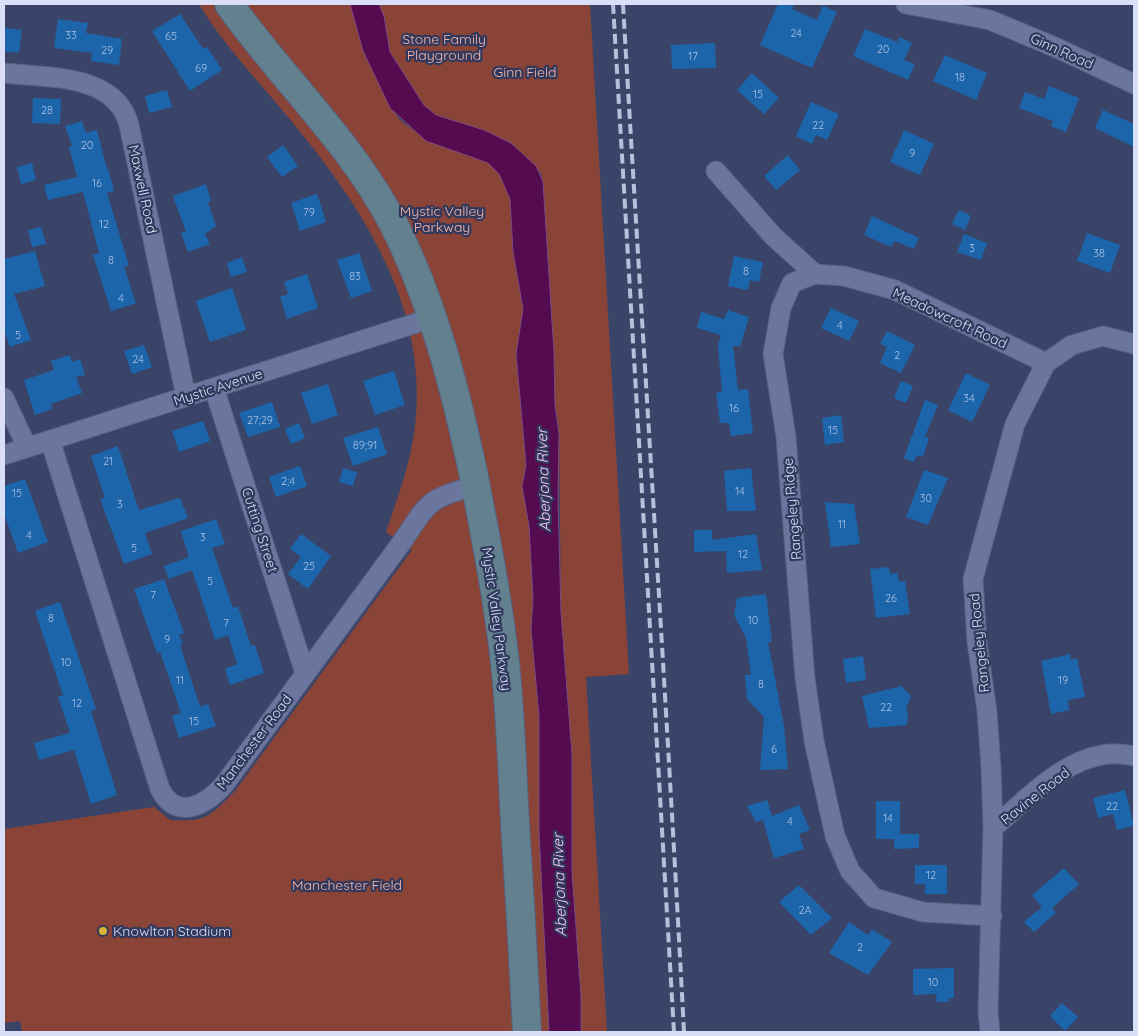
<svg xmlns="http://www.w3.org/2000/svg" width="1138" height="1036" font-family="Quicksand,sans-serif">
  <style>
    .green { fill: #8a4437 }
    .water { fill: #550b4f; stroke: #7c4b81 }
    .building { fill: #1d65aa }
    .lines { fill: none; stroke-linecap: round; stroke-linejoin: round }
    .street-casing { stroke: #58607f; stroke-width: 21 }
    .secondary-casing { stroke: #58607f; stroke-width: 30 }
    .street { stroke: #6a769e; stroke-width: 19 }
    .secondary { stroke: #62808d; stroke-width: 28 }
    .rail { stroke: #b7bfd9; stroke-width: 4; stroke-dasharray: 10 5; stroke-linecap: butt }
    .poi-dot { fill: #d9b334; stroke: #30395d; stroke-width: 2 }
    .labels { text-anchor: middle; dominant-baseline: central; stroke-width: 4.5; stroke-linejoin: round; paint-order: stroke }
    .number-label { font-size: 11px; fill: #a9c0e3 }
    .park-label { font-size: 14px; fill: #f5b5a8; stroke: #30395d }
    .street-label { font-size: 14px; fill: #d8dff6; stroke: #30395d }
    .poi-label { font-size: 14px; fill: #d8dff6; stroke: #30395d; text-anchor: start }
    .water-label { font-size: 15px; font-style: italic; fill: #f9c8f1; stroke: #30395d }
  </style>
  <rect width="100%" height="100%" fill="#3a4469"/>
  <!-- green -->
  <path class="green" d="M199 4H350L363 51 379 85 399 119 418 134 448 149 473 156 488 163 499 174 510 199 513 252 523 309 516 354 526 465 522 486 529 526 533 600 531 629 539 716V833L549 1032H22L20 1021 4 1023V829L154 807 170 820C207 822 209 817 235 791L412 550 386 532C397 500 409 467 414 434 432 307 360 203 283 111 254 76 222 43 199 4Z
    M379 4H590L629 674 586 677 607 1032H581V996L572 872V755L561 612 559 427 555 405 554 352 543 182 541 173 511 143 484 130 436 115 424 105 390 52 384 16Z"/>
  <!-- water -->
  <path class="water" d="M350 4H379L384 16 390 52 424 105 436 115 484 130 511 143 536 166 543 182 554 352 555 405 559 434 558 500 561 612 572 755V872L581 996V1032H549L539 833V716L531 629 533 600 529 526 522 486 526 465 516 354 523 309 513 252 510 199 499 174 488 163 426 141 390 108 363 51Z"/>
  <!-- building -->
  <path class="building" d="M778 4H794L792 9 817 20 823 6 837 12 812 68 760 45Z
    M180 14 203 49 207 47 222 70 190 91 152 31Z
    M58 19 88 23 86 33 122 39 119 65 91 61 92 53 54 48Z
    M4 28 22 30 19 53 4 51Z
    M865 29 897 42 899 37 912 43 904 60 915 64 908 80 853 56Z
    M715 43 716 68 672 69 671 45Z
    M945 55 987 73 976 100 933 81Z
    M752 73 779 98 764 114 737 90Z
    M1049 86 1079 98 1066 132 1051 126 1053 121 1019 108 1025 92 1044 99Z
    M167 90 172 107 149 113 145 96Z
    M33 98 61 99 60 124 32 123Z
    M811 102 839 114 827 140 816 135 812 144 796 136Z
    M1103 110 1134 124V147L1095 128Z
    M82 121 86 133 97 130 107 169 108 168 114 191 107 193 129 266 124 267 136 303 111 311 93 255 99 253 83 192 48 200 44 185 77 177 69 147 72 146 65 126Z
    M904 130 934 144 920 175 890 162Z
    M283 145 298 166 282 177 267 157Z
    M788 155 800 170 776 190 764 176Z
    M32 163 36 180 21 184 17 167Z
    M206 184 211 201 208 202 216 226 205 234 210 244 188 252 181 233 186 232 173 196Z
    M317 194 326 222 300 231 291 203Z
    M959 210 971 216 965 230 952 224Z
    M872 216 919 238 914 249 895 241 891 247 864 235Z
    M41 227 46 244 32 247 28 230Z
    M1087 233 1120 245 1110 273 1077 261Z
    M964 234 987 243 981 260 957 252Z
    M35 251 45 286 14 294 31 340 10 347 4 329V259Z
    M359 253 372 291 351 298 337 260Z
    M734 256 763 262 759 282 750 280 748 290 728 286Z
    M242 257 247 272 231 277 227 263Z
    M307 274 318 308 287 319 280 297 288 294 284 282Z
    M232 288 246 330 210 342 196 301Z
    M729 308 730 311 749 317 740 347 733 345 738 390 748 389 753 433 731 436 729 423H720L716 393 722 392 718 346 721 335 697 328 701 312 724 319Z
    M831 308 859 321 849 341 821 328Z
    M887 331 915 345 901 373 880 363 887 347 880 344Z
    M144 345 152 367 132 374 124 351Z
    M70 355 72 362 80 359 85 375 76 377 82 393 51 404 52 409 35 415 24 380 54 370 51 361Z
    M394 371 405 405 375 415 363 381Z
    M966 373 990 385 972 422 948 410Z
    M901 381 913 386 906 403 894 398Z
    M328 384 338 415 312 424 301 393Z
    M925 400 938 405 925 436 929 438 923 457 917 455 914 462 904 458Z
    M272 402 280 427 248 437 239 413Z
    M841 415 844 442 825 445 822 418Z
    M203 421 210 441 179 452 172 431Z
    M299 423 305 438 291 444 285 429Z
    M378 427 387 454 353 466 343 438Z
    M118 446 139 510 180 498 188 518 145 533 152 554 124 564 100 499 105 498 91 456Z
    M300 466 307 486 276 497 269 477Z
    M343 468 357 472 353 486 339 482Z
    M751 468 756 511H727L724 471Z
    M924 470 948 478 928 525 906 517Z
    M25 479 48 542 18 553 4 513V486Z
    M825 502 854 504 860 544 831 547Z
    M216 519 225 544 212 548 233 608 238 606 251 646 255 645 264 673 230 685 225 669 237 664 228 635 215 640 192 570 169 579 164 566 189 557 181 531Z
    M694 530H712V540L756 534 762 570 727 573 726 551 694 552Z
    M301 534 331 556 308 589 288 574 301 557 290 549Z
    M889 567 890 574 897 573 899 582 905 581 910 614 876 618 870 569Z
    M164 579 184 633 179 634 183 644 180 645 200 707 208 704 216 726 179 738 172 716 181 713 160 652 157 653 134 589Z
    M766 594 772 642H768L784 726 788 769 760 770 764 717 747 699 745 675H751L746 638 734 615 737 598Z
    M60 602 96 709 91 711 117 795 91 804 74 750 39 760 34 743 70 733 58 697 63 695 35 611Z
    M1070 654 1071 660 1077 658 1085 697 1068 700 1069 710 1051 714 1041 661Z
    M863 656 866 680 846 683 843 659Z
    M901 686 911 696 906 709 908 714 907 725 869 728 862 696Z
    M1125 790 1134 826 1117 830 1113 814 1098 818 1093 798Z
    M767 800 772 816 799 805 810 830 799 834 804 849 774 858 763 820 756 822 747 806Z
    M876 801H900V834H919V848L894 849V839H876Z
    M915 865H947V894H925V884H915Z
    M1064 868 1079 884 1052 908 1056 913 1034 932 1024 922 1042 907 1032 895Z
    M799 885 832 918 811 935 779 902Z
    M849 922 868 935 872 929 892 942 868 975 829 953Z
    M954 968V998H949V1002H937L936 994 913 995V969Z
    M1062 1003 1078 1017 1065 1031 1050 1016Z"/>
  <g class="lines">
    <!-- street casing -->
    <g class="street-casing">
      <path id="street" d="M906 4 990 20 1057 48 1134 84
        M4 73C46 78 116 73 129 125L186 397
        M716 171 773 236 815 274 844 276 895 290 1046 363
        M815 274 792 283 781 308 773 354 786 437 805 678 814 741 835 836 850 871 874 898 923 912 992 916
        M214 388 305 673
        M4 398 27 447
        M50 440 160 789C177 823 208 804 226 782L402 542C430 500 427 500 476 485
        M4 455 432 318
        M993 828C1032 795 1078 742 1134 756
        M990 1032 988 1012 993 828 991 767 987 711 977 642 973 579 1015 424 1046 363 1072 345 1103 336 1134 344"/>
    </g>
    <!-- secondary casing -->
    <g class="secondary-casing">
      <path id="secondary" d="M229 4C282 79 352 143 394 225 434 304 456 392 474 477 486 539 498 600 505 663 510 710 512 758 514 806 519 881 523 957 527 1032"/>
    </g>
    <!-- street -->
    <use href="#street" class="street"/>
    <!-- secondary -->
    <use href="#secondary" class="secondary"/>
    <!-- rail -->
    <path class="rail" d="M613 4 674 1032
      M623 4C643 347 666 689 684 1032"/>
  </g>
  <!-- markers -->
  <circle class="poi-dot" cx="103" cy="931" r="5"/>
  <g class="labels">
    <!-- number labels -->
    <g class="number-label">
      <text x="796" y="33">24</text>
      <text x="71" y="35">33</text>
      <text x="171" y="36">65</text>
      <text x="883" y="49">20</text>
      <text x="107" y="50">29</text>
      <text x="693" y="56">17</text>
      <text x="201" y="68">69</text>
      <text x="960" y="77">18</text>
      <text x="758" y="94">15</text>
      <text x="47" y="110">28</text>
      <text x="818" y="125">22</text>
      <text x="87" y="145">20</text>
      <text x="912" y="153">9</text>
      <text x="97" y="183">16</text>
      <text x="309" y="212">79</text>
      <text x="104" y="224">12</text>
      <text x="972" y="248">3</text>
      <text x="1099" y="253">38</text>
      <text x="111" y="260">8</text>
      <text x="746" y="271">8</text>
      <text x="355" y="276">83</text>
      <text x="121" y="298">4</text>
      <text x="840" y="325">4</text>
      <text x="18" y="335">5</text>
      <text x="897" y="355">2</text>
      <text x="138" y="359">24</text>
      <text x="969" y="398">34</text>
      <text x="734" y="408">16</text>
      <text x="260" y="420">27;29</text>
      <text x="833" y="430">15</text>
      <text x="365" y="445">89;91</text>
      <text x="108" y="461">21</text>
      <text x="288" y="481">2;4</text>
      <text x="740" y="491">14</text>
      <text x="17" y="493">15</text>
      <text x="926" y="498">30</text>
      <text x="120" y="504">3</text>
      <text x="842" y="524">11</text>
      <text x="29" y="535">4</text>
      <text x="203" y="537">3</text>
      <text x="134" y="548">5</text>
      <text x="743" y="554">12</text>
      <text x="309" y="566">25</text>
      <text x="210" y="581">5</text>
      <text x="153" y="595">7</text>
      <text x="891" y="598">26</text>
      <text x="51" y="618">8</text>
      <text x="753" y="620">10</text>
      <text x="226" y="623">7</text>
      <text x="167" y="639">9</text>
      <text x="66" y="662">10</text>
      <text x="180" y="680">11</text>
      <text x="1063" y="680">19</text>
      <text x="761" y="684">8</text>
      <text x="77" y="703">12</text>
      <text x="886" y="707">22</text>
      <text x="194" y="721">15</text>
      <text x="774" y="749">6</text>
      <text x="1112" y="806">22</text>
      <text x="888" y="818">14</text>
      <text x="790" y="821">4</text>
      <text x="931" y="875">12</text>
      <text x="805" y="910">2A</text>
      <text x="860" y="947">2</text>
      <text x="933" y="982">10</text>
    </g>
    <!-- park labels -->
    <g class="park-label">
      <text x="444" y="39">Stone Family<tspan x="444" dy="16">Playground</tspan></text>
      <text x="525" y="72">Ginn Field</text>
      <text x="442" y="211">Mystic Valley<tspan x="442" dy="16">Parkway</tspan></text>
      <text x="347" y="885">Manchester Field</text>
    </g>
    <!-- street labels -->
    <g class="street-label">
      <text transform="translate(1062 51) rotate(24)">Ginn Road</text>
      <text transform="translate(143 189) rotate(78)">Maxwell Road</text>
      <text transform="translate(950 318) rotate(25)">Meadowcroft Road</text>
      <text transform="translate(218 387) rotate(-18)">Mystic Avenue</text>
      <text transform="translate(792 509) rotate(-95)">Rangeley Ridge</text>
      <text transform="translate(260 530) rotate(72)">Cutting Street</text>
      <text transform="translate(497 619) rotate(82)">Mystic Valley Parkway</text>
      <text transform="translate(979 643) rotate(-96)">Rangeley Road</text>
      <text transform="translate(254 742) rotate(-53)">Manchester Road</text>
      <text transform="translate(1035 796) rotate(-38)">Ravine Road</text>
    </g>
    <!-- poi labels -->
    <g class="poi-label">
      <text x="113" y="931">Knowlton Stadium</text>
    </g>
    <!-- water labels -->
    <g class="water-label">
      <text transform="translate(543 480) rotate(-92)">Aberjona River</text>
      <text transform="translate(559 885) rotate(-92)">Aberjona River</text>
    </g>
  </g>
  <!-- border -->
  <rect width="1138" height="1036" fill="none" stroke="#d8dff6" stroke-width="10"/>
</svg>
